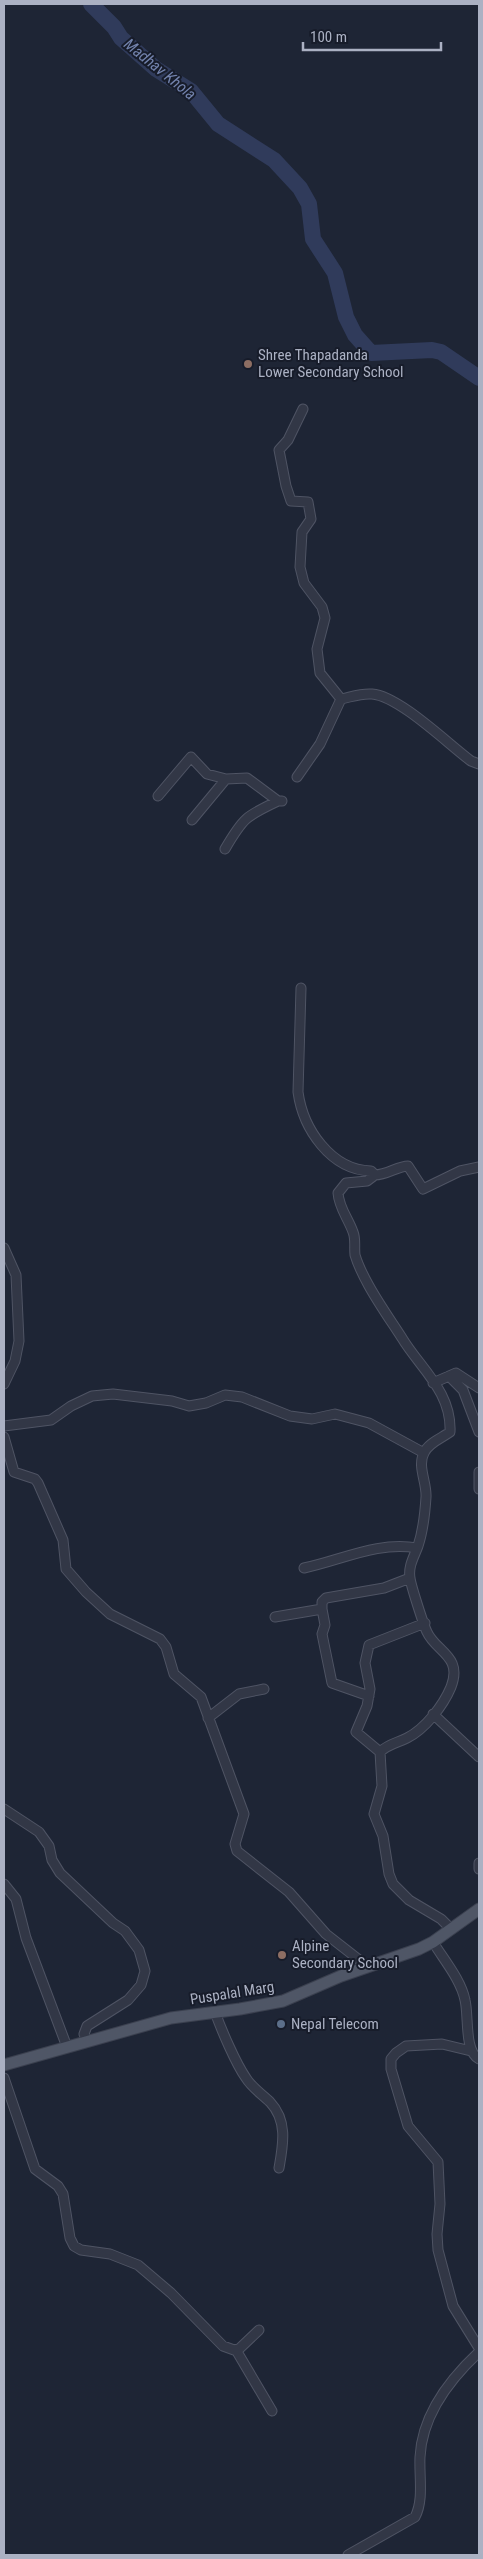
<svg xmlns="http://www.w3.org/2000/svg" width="483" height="2559" font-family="'Roboto Condensed',sans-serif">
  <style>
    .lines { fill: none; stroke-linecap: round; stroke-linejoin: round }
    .river { stroke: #303b5b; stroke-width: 16 }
    .minor-casing { stroke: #4f5464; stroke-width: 11 }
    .major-casing { stroke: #3b404f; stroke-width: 13 }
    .minor { stroke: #323746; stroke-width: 9 }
    .major { stroke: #4f5666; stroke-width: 11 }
    .education-dot { fill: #8d6e63; stroke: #171c2a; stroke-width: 2 }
    .service-dot { fill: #5c6f8a; stroke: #171c2a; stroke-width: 2 }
    .labels { text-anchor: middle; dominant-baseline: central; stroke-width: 4; stroke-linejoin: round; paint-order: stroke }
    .poi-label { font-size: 15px; fill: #abb1c3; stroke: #171c2a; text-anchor: start }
    .street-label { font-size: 15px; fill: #abb1c3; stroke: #171c2a }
    .water-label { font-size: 16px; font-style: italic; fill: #7383ad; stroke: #171c2a }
  </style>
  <rect width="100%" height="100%" fill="#1e2535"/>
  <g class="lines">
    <!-- river -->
    <path class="river" d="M91 4 114 27 121 38 156 69 191 91 218 124 274 160 300 188 309 204 313 239 335 273 346 317 355 335 371 353 432 350 441 352 479 378"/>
    <!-- minor casing -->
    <g class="minor-casing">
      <path id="minor" d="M341 699C351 697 361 693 372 694 399 696 447 743 471 761L479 764
        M297 777 320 744 341 699 320 673 317 649 325 618 322 607 304 583 300 567 302 532 311 519 308 502 291 501 286 486 279 450 288 440 303 409
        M158 796 191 757 207 774 226 779 247 778 278 801H282
        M192 820 226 779
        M225 849C243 818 246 816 278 801
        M301 988 298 1092C303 1129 331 1170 371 1171L375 1175 367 1181 346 1183 338 1193C339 1208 348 1218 353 1232 356 1239 354 1247 355 1255 358 1265 364 1277 369 1286 379 1304 391 1321 402 1338 420 1368 452 1392 450 1432 442 1438 428 1443 424 1453 417 1466 427 1483 426 1497 425 1513 423 1531 418 1546 414 1557 408 1566 410 1578 411 1586 424 1626 427 1632 436 1652 463 1656 451 1687 443 1706 425 1729 407 1738 397 1743 388 1744 380 1752L382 1786 374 1814 383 1836 389 1874 393 1884 409 1900 441 1919 451 1929
        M375 1175C387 1175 398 1166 408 1166L423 1189 460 1171 479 1167
        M4 1248 16 1275 19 1341 15 1361 4 1384
        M449 1376 463 1390 479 1432
        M433 1383 456 1373 479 1388
        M4 1426 51 1420 71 1406 92 1396 113 1394 172 1401 189 1406 206 1403 225 1395 242 1397 290 1416 312 1419 335 1414 369 1423 424 1453
        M4 1437 14 1472 35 1479 38 1483 63 1540 66 1569 86 1592 110 1614 160 1639 166 1647 174 1674 201 1697 244 1814 235 1844 237 1851 289 1892 326 1934 367 1966
        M479 1472V1489
        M304 1568C342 1560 378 1541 417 1548
        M322 1609 325 1625 322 1634 332 1683 369 1696
        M275 1617 322 1609V1602L326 1598 384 1588 410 1578
        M433 1714 479 1757
        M208 1718 239 1694 264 1689
        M380 1752 356 1732 367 1706 370 1689 365 1663 369 1645 425 1623
        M4 1809 39 1832 49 1846 52 1860 60 1873 113 1923 125 1931 139 1950 145 1971 141 1985 128 2000 87 2026 84 2034 87 2042
        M479 1863V1869
        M4 1884 16 1899 26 1938 67 2047
        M433 1942C444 1960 461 1980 465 2000 469 2016 464 2051 479 2059
        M215 2012C221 2029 236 2064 246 2078 252 2088 262 2094 270 2102 288 2121 283 2145 279 2168
        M471 2051 442 2044 406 2046 396 2053 391 2059V2069L408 2126 438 2162 440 2204 437 2234 438 2250 453 2306 479 2348
        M4 2078 35 2169 58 2186 63 2194 70 2238 74 2246 81 2250 110 2254 138 2265 171 2293 223 2346 234 2350 239 2349 259 2330
        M236 2350 272 2411
        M348 2555 415 2517C424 2500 419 2476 420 2457 422 2415 450 2379 479 2352"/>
    </g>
    <!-- major casing -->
    <g class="major-casing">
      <path id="major" d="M4 2065 171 2018 240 2009 283 2001 341 1976 419 1949 433 1942 479 1909"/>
    </g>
    <!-- minor -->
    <use href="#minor" class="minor"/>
    <!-- major -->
    <use href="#major" class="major"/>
  </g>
  <!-- markers -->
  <g class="education-dot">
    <circle cx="248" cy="364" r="5"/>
    <circle cx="282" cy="1955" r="5"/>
  </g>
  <circle class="service-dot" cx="281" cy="2024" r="5"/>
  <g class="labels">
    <!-- poi labels -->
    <g class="poi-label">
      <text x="258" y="355">Shree Thapadanda<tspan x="258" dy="17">Lower Secondary School</tspan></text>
      <text x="292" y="1946">Alpine<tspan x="292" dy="17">Secondary School</tspan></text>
      <text x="291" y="2024">Nepal Telecom</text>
    </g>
    <!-- street labels -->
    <g class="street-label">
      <text transform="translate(232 1993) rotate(-9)">Puspalal Marg</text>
    </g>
    <!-- water labels -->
    <g class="water-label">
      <text transform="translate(160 69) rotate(39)">Madhav Khola</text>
    </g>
  </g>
  <!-- border -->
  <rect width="483" height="2559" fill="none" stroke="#abb1c3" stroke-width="10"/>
  <!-- scale -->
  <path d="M303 42v8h138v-8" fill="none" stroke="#abb1c3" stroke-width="2.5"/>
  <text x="310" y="42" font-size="15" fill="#abb1c3" stroke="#171c2a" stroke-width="4" paint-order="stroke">100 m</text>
</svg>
